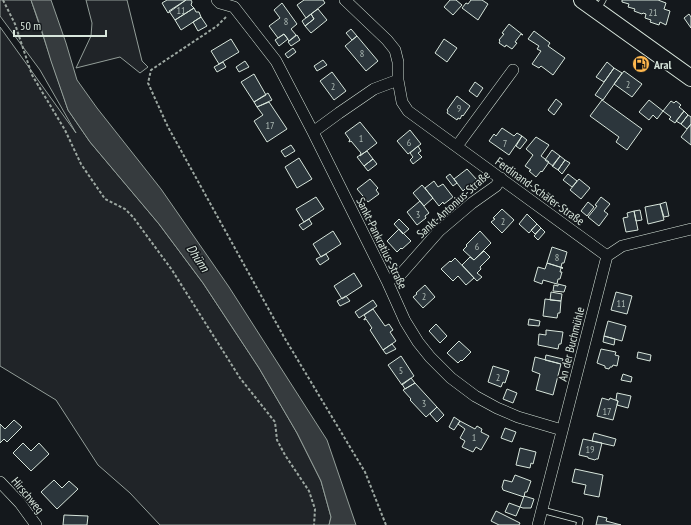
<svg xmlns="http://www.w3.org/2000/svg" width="691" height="525" font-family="'PT Sans Narrow',sans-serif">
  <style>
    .green { fill: #202428; stroke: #939e99 }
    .water { fill: #363b3e; stroke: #939e99 }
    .building { fill: #2c363c; stroke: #d8e6dc }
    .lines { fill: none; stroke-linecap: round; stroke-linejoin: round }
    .service-casing { stroke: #d8e6dc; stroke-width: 7 }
    .minor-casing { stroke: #d8e6dc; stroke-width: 12 }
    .secondary-casing { stroke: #d8e6dc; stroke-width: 18 }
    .path { stroke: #9da8a2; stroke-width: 2; stroke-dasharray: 3 2; stroke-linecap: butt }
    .service { stroke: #14181c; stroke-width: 5.5 }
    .minor { stroke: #14181c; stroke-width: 11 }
    .secondary { stroke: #14181c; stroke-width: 16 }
    .labels { text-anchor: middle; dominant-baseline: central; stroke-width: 3; stroke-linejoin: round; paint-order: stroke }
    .number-label { font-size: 10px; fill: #adbab4 }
    .poi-label { font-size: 12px; font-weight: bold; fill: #d8e6dc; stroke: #14181c; text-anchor: start }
    .street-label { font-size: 12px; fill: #d8e6dc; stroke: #14181c }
    .water-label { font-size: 13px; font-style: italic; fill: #d8e6dc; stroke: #14181c }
  </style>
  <rect width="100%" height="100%" fill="#14181c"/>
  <!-- green -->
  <path class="green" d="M0 0H31L68 110 90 142 159 224 203 283 259 368 297 433 321 481 331 517 329 525H160L130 493 98 465 56 400 0 366V27L76 133 40 70 0 16Z
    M86 0H127L142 61 148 67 140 73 120 57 76 68 91 36 92 23Z"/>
  <!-- water -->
  <path class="water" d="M31 0H51L66 43 77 80 97 108 161 189 229 287 327 440 356 525H329L331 517 321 481 297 433 259 368 203 283 159 224 90 142 68 110 51 61 41 28Z"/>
  <!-- building -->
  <path class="building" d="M167 0H186L168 13 162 3Z
    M186 0H191L192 2 191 5 194 8 175 20 169 11Z
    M304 0H323L325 3 306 18 297 5Z
    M450 0H456L462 5 453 15 444 7Z
    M471 0H482L488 4 478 20 462 8 466 3 468 4Z
    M622 0H658L666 3 664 9 670 11 666 25 660 22 659 25 650 22 651 20 645 18 646 14 643 13 642 14 634 11 635 9 628 7 629 4 622 2Z
    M282 3 297 24 291 29 296 35 289 41 284 34 278 38 269 26 280 18 274 10Z
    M194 8 196 12H199L201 17 181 30 175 20Z
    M318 9 327 20 311 33 305 26 314 19 311 14Z
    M311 14 314 19 305 26 302 21Z
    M689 14 691 17V28L684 18Z
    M201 17 207 26 198 31 193 22Z
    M509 24 523 35 521 34 515 42 517 43 512 49 506 45 505 47 499 43 500 41 499 40 504 34 502 33Z
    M351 29 357 36 352 40 346 33Z
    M534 31 550 43 548 46 565 58 553 75 541 66 539 68 532 64 541 51 537 49 539 46 528 39Z
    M284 34 288 39 279 46 275 40Z
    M297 35 300 40 291 46 288 42Z
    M357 36 378 61 366 71 345 46Z
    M231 39 239 52 219 64 211 51Z
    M444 39 457 48 447 62 435 53Z
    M293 48 296 52 288 58 285 54Z
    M323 60 327 65 317 71 314 66Z
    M245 61 249 67 239 72 236 67Z
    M223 62 226 67 217 72 214 67Z
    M607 62 614 68 604 82 596 77Z
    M614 68 622 73 603 100 595 95Z
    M624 71 642 84 632 97 614 84Z
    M332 72 346 91 334 100 320 81Z
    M254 74 266 95 254 102 241 82Z
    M475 82 483 88 477 97 469 91Z
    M268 93 272 100 257 107 254 102Z
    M457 96 470 106 463 116 462 115 460 119 458 118 457 120 447 113 448 111 447 110Z
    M556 99 562 104 554 115 548 110Z
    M602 100 642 129 627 150 616 142 619 137 590 116Z
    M649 100 663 111 657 119 653 115 649 120 639 112Z
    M671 101 674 103 676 101 681 105 679 107 684 111 675 123 669 119 671 117 663 111Z
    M269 102 287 129 267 142 254 121 263 115 257 107Z
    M684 111 688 115 681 124 676 121Z
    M688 115 691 117V124L687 129 681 124Z
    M360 122 377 143 360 156V155L361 153 351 141 349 142V141L350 140 345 133Z
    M691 124V145L681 137Z
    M502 128 514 136 517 133 522 136 509 155 489 141 494 134 496 136Z
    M410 130 421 144 408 154 397 141Z
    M522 136 527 140 520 149 516 146Z
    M536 137 549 145 541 156 549 162 542 172 541 171 536 177 529 171 531 170 525 166 533 155 526 149Z
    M291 145 295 151 285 157 281 151Z
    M418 146 421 151 418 153 422 157 413 164 410 160 413 157 410 153Z
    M552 150 560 156 553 166 545 160Z
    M367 151 373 159 364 166 357 157Z
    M560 156 565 160 558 170 552 166Z
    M299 158 312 179 297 188 285 167Z
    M373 159 377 164 368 171 364 166Z
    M565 160 570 163 562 174 558 170Z
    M467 169 478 181 468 189 467 187 463 191 454 179Z
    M450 174 457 183 453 186 446 177Z
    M568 174 577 181 572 187 563 180Z
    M370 179 378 188 376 190 379 194 368 202 357 189Z
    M579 179 590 188 581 199 570 190Z
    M434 181 438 187 443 184 453 197 444 204 443 202 439 206 425 188Z
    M422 185 433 198 424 206 413 193Z
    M316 197 324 209 304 222 296 209Z
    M601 197 610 204 604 211 608 214 599 226 588 217 597 206 595 205Z
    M420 201 429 213 425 216 426 218 417 225 407 212Z
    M588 202 594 207 587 216 581 211Z
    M666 202 669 216 664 217 660 204Z
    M660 204 664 220 648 224 645 207Z
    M502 209 514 220 502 233 491 222 495 219 493 218Z
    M640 210 642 220 636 221 634 211Z
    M634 211 638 230 626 232 623 218 628 217 627 213Z
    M527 214 537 224 529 233 519 224Z
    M309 219 312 224 303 230 299 225Z
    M399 219 409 229 403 234 394 224Z
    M537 224 541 228 535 234 531 230Z
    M541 228 545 232 538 240 534 236Z
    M399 229 411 241 402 249 401 248 397 252 387 241Z
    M333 231 341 244 321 257 313 244Z
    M480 231 491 243 474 260 463 250 467 246 466 245Z
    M552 247 567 252 564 263H562L561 267 563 268 547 263Z
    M484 251 490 257 480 267 481 269 477 273 482 277 477 281 462 265 470 257 474 260Z
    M326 254 329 259 320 265 316 259Z
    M455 258 474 278 466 285 458 276 453 281 441 269 450 261 451 262Z
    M547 263 563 268H561L560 272H562L560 279H558L557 284 543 280 542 284 534 281 538 267 545 269Z
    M354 273 362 286 342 299 334 286Z
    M558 284 566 286 564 292 553 291 554 285 558 286Z
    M425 285 435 297 423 308 413 297 417 294 416 293Z
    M551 292 562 294 561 301 550 300Z
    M616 292 632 296 627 314 611 310Z
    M346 296 350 301 340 306 337 301Z
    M545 299 561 301 560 313H558L557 318 543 316Z
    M373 300 377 306 359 318 355 312Z
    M373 309 385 326 389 324 393 330 390 332 396 341 383 350 370 330 372 328 366 319 364 320V319L366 318 364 315Z
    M529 319 540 321 539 326 528 325Z
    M608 321 626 326 622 341 604 336Z
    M436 324 447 336 440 343 429 331Z
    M546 330 563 332 561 344H559L558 349 538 345 539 334 546 335Z
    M604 336 615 339 614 345 603 342Z
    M459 341 471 352 462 361 461 360 458 363 447 353Z
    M392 344 396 349 386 354 383 350Z
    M601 349 616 352 615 355 619 356 617 366 613 365 612 367H610L609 369 605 368V366L597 363Z
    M638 352 651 355 650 361 637 358Z
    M546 355 563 359 561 364 545 360Z
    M401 356 414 376 402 385 388 365Z
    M535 357 561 364 553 395 536 390 540 374 532 371Z
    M493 366 509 371 505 383 503 382 501 387 488 382Z
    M623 374 632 377 631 382 621 380Z
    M411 378 415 383 405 389 402 384Z
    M415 383 437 407 426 417 410 400 411 399 403 390Z
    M507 389 517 393 513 403 503 399Z
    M617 393 631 396 628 408 617 405 618 401 616 400Z
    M602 398 609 400 610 398 618 401 613 420 597 416Z
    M437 407 444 415 437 422 430 414Z
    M454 417 460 421 454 430 449 427Z
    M14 420 22 427 7 442 4 439 0 443V424L5 429Z
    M460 421 475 429 477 426 482 429 481 432 489 436 481 450 476 447 473 452 462 447 465 441 460 438 465 429 458 424Z
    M505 428 516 432 512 442 501 438Z
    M594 433 616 439 614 446 592 441Z
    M583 439 602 443 598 459H596L595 460 588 458V457L579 455Z
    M23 443 31 451 39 443 49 454 31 471 13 453Z
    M520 448 536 452 533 464 531 463 530 468 516 465Z
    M575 469 603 475 599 497 584 494 586 485 572 482Z
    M515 475 531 481 527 492H525L524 497 503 490 502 487 504 480 512 482Z
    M54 480 62 488 69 481 78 489 57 509 41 492Z
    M524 496 534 499 531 508H523L520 507Z
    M509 503 520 507 516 516 505 512Z
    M496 511 520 523 519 525H499L491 521Z
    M64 515 88 516 87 525H63Z
    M598 516 607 518 606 521 621 525H596Z"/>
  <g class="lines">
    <!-- service casing -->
    <g class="service-casing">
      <path id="service" d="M597 10 603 0
        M542 510 580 520 579 525"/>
    </g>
    <!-- minor casing -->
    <g class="minor-casing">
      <path id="minor" d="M217 0 220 3 234 7
        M345 0 387 40 395 50 398 62V80L402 102 408 111 607 256
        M234 7 276 61 313 132 387 281 405 321 418 342 430 357 451 378 475 396 497 408 518 417 562 430
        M313 132 339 113 374 89 398 80
        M457 146 513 70
        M387 281 401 274 439 231 472 203 496 186 501 178
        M0 482 20 503 36 525
        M538 525 607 256 622 246 691 229"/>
    </g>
    <!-- secondary casing -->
    <g class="secondary-casing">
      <path id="secondary" d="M582 0 691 78"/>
    </g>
    <!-- path -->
    <path class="path" d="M3 0 15 24 32 75 65 130 81 164 105 199 125 209 133 217 172 270 240 378 275 422 277 440 285 455 309 491 315 509 314 525
      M226 17 217 26 151 70 148 83 168 127 284 337 365 472 386 525"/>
    <!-- service -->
    <use href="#service" class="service"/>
    <!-- minor -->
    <use href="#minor" class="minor"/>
    <!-- secondary -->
    <use href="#secondary" class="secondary"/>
  </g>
  <!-- icons -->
  <defs>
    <g id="fuel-disc" transform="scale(0.9)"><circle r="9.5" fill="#ffb74d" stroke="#14181c"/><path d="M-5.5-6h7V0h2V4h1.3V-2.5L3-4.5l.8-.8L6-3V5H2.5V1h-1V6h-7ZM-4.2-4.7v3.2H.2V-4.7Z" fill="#111"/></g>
  </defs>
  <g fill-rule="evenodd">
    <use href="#fuel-disc" x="641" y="64"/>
  </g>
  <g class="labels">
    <!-- number labels -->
    <g class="number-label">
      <text x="181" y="10">11</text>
      <text x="653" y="12">21</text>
      <text x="286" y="21">8</text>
      <text x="362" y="53">8</text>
      <text x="628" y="84">2</text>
      <text x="333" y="86">2</text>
      <text x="459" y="108">9</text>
      <text x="270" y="125">17</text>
      <text x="361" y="138">1</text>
      <text x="409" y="142">6</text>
      <text x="505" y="143">7</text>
      <text x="418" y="214">3</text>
      <text x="503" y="221">2</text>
      <text x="477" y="246">6</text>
      <text x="557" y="257">8</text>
      <text x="424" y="296">2</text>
      <text x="621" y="303">11</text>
      <text x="401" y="370">5</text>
      <text x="498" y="377">2</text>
      <text x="424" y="403">3</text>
      <text x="607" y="411">17</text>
      <text x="474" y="437">1</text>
      <text x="590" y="449">19</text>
    </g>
    <!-- poi labels -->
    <g class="poi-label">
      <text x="654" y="64">Aral</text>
    </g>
    <!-- street labels -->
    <g class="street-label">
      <text transform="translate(540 191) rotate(36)">Ferdinand-Schäfer-Straße</text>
      <text transform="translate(453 204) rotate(-42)">Sankt-Antonius-Straße</text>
      <text transform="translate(382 243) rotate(64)">Sankt-Pankratius-Straße</text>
      <text transform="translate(571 344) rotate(-76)">An der Buchmühle</text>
      <text transform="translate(28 495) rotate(50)">Hirschweg</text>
    </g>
    <!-- water labels -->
    <g class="water-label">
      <text transform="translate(198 258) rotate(56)">Dhünn</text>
    </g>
  </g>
  <!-- scale -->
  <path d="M14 30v6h92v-6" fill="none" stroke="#d8e6dc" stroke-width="2"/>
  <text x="20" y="30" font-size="12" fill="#d8e6dc" stroke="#14181c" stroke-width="3" paint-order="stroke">50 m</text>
</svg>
